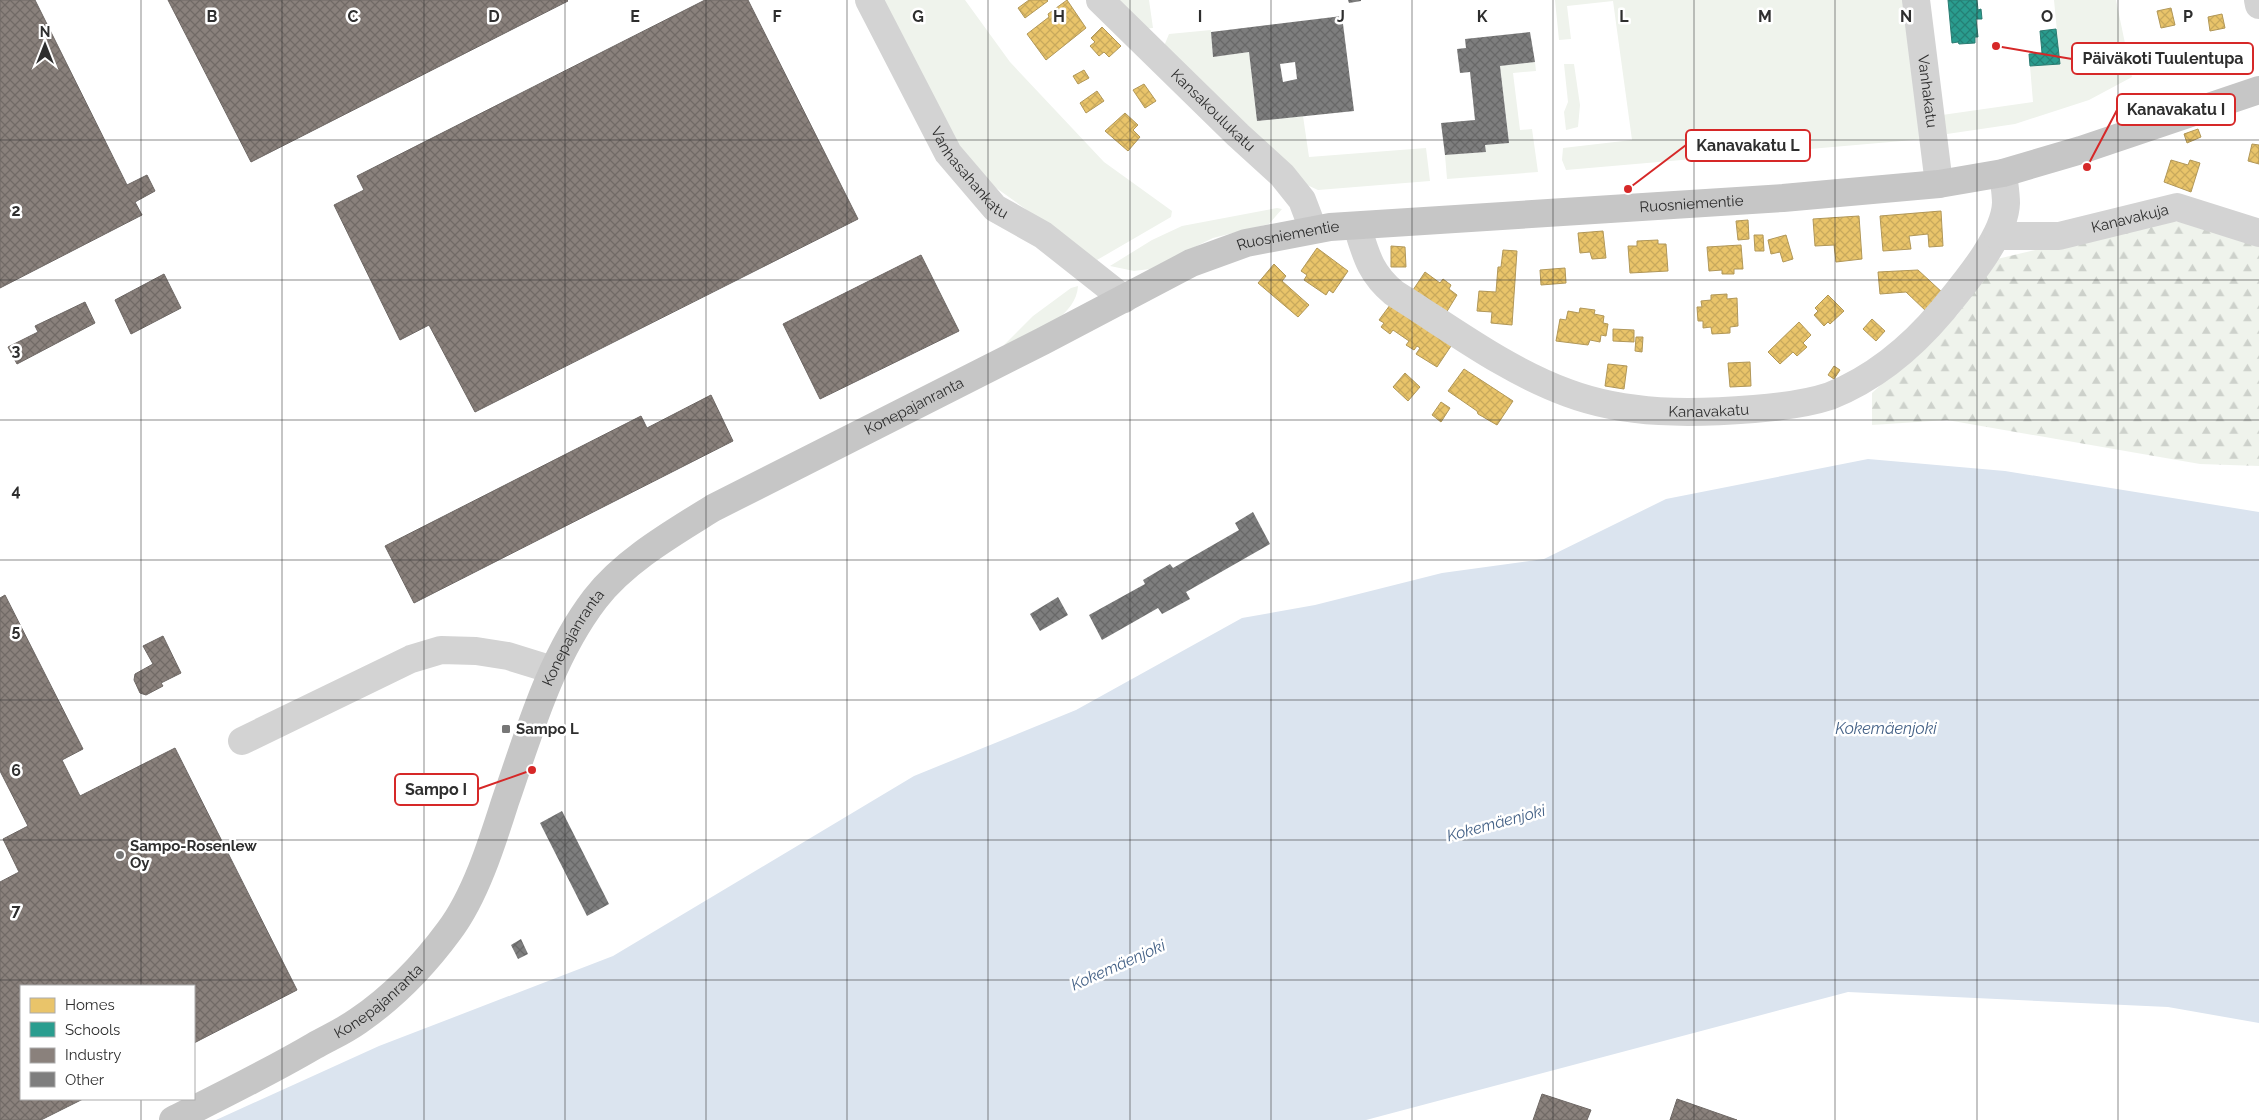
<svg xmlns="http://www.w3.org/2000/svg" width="2259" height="1120" font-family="Raleway,sans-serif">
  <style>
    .green { fill: #eff3ec }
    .forest { fill: url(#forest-firs) }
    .water { fill: #dbe4ef }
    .homes { fill: url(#homes-cross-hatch); stroke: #b19758 }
    .schools { fill: url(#schools-cross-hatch); stroke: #2b7c72 }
    .industry { fill: url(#industry-cross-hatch); stroke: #6e6865 }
    .building { fill: url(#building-cross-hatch); fill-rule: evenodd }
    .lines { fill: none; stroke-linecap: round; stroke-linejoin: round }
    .minor { stroke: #d3d3d3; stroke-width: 28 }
    .major { stroke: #c6c6c6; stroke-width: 28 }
    .grid { fill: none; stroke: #2e2e2e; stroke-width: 1; stroke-opacity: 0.55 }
    .poi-dot { fill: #777; stroke: #fff; stroke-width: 2 }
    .labels { text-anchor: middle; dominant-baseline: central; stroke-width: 5; stroke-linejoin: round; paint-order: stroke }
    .street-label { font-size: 15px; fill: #2e2e2e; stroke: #fff }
    .poi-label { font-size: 15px; font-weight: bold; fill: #2e2e2e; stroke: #fff; text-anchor: start }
    .water-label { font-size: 16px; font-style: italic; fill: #456287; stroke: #fff }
    .grid-label { font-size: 16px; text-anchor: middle; font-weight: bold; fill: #2e2e2e; stroke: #fff; stroke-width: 5; stroke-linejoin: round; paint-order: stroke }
    .leader { fill: none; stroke: #d62828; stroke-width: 2 }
    .callout-dot { fill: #d62828; stroke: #fff; stroke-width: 2 }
    .callout { fill: #fff; stroke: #d62828; stroke-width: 2 }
    .callout-label { font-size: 16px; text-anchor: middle; font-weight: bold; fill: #2e2e2e }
  </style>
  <defs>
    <pattern id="forest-firs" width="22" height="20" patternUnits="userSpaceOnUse" patternTransform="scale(1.25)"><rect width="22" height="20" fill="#eff3ec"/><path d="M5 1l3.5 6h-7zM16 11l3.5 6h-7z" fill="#cdd1cb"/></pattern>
    <pattern id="homes-cross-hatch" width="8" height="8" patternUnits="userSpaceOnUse" patternTransform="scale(1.25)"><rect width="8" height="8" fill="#e9c46a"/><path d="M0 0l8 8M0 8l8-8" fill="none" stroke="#c8a95c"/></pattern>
    <pattern id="schools-cross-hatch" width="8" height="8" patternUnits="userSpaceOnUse" patternTransform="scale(1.25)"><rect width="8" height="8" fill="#2a9d8f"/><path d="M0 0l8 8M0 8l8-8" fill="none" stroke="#248075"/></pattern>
    <pattern id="industry-cross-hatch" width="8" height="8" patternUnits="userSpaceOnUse" patternTransform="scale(1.25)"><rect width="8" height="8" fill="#8a817c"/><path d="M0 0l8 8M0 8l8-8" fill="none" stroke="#716a66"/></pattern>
    <pattern id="building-cross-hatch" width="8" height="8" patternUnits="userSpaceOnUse" patternTransform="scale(1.25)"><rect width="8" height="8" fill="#7e7e7e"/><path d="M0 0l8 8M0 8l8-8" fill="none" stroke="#686868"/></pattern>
  </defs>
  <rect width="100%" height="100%" fill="#fff"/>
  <!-- green -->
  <path class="green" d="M883 0H965L1010 62 1104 162 1172 211 1171 217 1097 260 985 180 953 137Z
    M1114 0H1149L1153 28 1142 29Z
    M1555 0H1908L1925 139 1566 170 1562 160 1563 148 1632 140 1613 1 1567 6 1571 39 1559 40Z
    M2054 0H2116L2132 77 2089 100 2015 124 1947 134 1942 115 2033 102 2030 66 2060 63Z
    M1211 30 1213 57 1249 52 1257 121 1303 116 1309 157 1426 148 1430 181 1318 190 1305 184 1162 51 1169 34Z
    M1535 62 1536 71 1513 73 1520 130 1532 129 1538 172 1447 179 1445 155 1486 152 1485 145 1509 143 1500 66Z
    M1564 64H1574L1580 105 1578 127 1566 130 1564 112 1568 102Z
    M1277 208 1282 209 1269 224 1213 238 1150 269 1134 271 1110 266 1152 240 1182 226Z
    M1078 286C1076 318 1033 333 1008 346L1004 345 1033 316 1071 288Z"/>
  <!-- forest -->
  <path class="forest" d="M2159 221 2190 222 2259 245V466L2200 464 1947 420 1872 425V393L1957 315 1997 259Z"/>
  <!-- water -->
  <path class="water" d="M1868 459 2005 471 2259 512V1023L2168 1007 1848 992 1366 1120H216L379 1046 613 956 914 776 1076 710 1242 618 1315 605 1442 573 1544 559 1666 499Z"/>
  <!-- homes -->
  <path class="homes" d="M1029 0H1047L1048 1 1025 18 1018 8Z
    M1067 0 1086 28 1046 60 1027 34 1049 17 1048 14Z
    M2171 8 2175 25 2161 28 2157 11Z
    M2222 14 2225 28 2210 31 2208 17Z
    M1102 27 1121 46 1109 57 1104 52 1099 56 1090 46 1095 42 1091 38Z
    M1084 70 1089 78 1078 84 1073 76Z
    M1144 84 1156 101 1145 108 1133 90Z
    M1097 91 1104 101 1086 113 1080 103Z
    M1125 113 1138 125 1133 130 1140 137 1128 151 1105 131Z
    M2198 129 2201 137 2187 143 2184 134Z
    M2252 144 2259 145V164L2248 161Z
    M2171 160 2188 165 2190 160 2200 163 2191 192 2164 182Z
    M1941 211 1943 246 1929 247 1928 234 1909 236 1911 249 1883 251 1880 216Z
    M1859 216 1862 259 1836 262 1834 245 1815 246 1813 219Z
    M1748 220 1749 239 1738 240 1736 221Z
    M1603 231 1606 258 1592 259 1590 252 1580 253 1578 233Z
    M1754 235H1763L1764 251H1755Z
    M1786 235 1793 259 1783 262 1780 252 1771 254 1768 240Z
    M1658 240V244H1666L1668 271 1630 273 1628 246H1637V241Z
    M1741 245 1743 269H1734V274H1722V270L1709 271 1707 247Z
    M1391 246 1405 247 1406 267H1391Z
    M1317 248 1348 271 1333 293 1329 290 1326 295 1304 280 1307 275 1301 271Z
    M1503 250 1517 251 1512 325 1491 323 1492 312 1477 311 1479 291 1496 292 1498 267H1501Z
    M1274 264 1286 276 1282 281 1309 305 1298 317 1258 283Z
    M1565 268 1566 283 1541 285 1540 270Z
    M1918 270 1944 294 1927 312 1906 292 1880 294 1878 272Z
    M1425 272 1440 283 1443 279 1451 285 1449 289 1457 295 1446 313 1413 290Z
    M1727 294V299L1737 298 1738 326 1730 327V333L1712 334 1711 327 1703 328V321H1698L1697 307H1702L1701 301 1711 300V295Z
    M1828 295 1844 311 1830 324 1828 322 1824 326 1814 315 1818 311 1815 308Z
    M1393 301 1453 343 1437 367 1416 354 1420 348 1417 346 1414 350 1406 345 1409 341 1393 330 1390 334 1381 327 1384 323 1379 320Z
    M1580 308 1595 310 1594 314 1604 316 1603 323 1608 324 1606 336 1601 335 1600 342 1590 340 1588 345 1556 341 1560 319 1566 320 1568 311 1579 313Z
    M1872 319 1885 331 1876 341 1863 329Z
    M1799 322 1811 335 1803 343 1807 347 1797 356 1793 352 1780 364 1768 352Z
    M1613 329 1634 330V342L1613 341Z
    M1636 337H1643L1642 352 1635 351Z
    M1750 362 1751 386 1730 387 1728 363Z
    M1608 364 1627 366 1624 389 1605 386Z
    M1834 366 1840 370 1834 379 1828 375Z
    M1464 369 1513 401 1497 425 1478 414 1477 411 1448 391Z
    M1405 373 1420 387 1408 401 1393 387Z
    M1441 402 1450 408 1441 422 1432 415Z"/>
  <!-- schools -->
  <path class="schools" d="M1948 0H1977L1978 10 1981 9 1982 19H1976L1978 37H1975V43L1959 44 1958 42 1952 43Z
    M2056 29 2060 64 2030 66 2029 54 2042 53 2040 31Z"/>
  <!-- industry -->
  <path class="industry" d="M0 0H35L127 185 147 175 155 191 135 202 142 215 0 288Z
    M168 0H567L568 1 251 162Z
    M705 0H748L858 219 475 412 429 325 400 340 334 205 364 190 357 176Z
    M921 255 959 331 820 399 783 324Z
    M164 274 181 308 131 334 115 300Z
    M85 302 95 323 17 364 8 347 38 332 35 326Z
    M711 395 733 441 414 603 385 546 641 416 647 428Z
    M5 595 83 749 62 760 80 796 175 748 297 990 194 1043V986H21V1099H83L41 1120H0V882L19 872 3 839 28 826 0 771V598Z
    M163 636 181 673 161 683 163 686 146 695 140 693 134 680 135 674 153 664 143 646Z
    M1542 1094 1591 1110 1587 1120H1533Z
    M1677 1099 1737 1120H1670Z"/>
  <!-- building -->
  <path class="building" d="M1348 0H1361V1L1349 3Z
    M1342 16 1354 111 1257 121 1249 52 1213 57 1211 32ZM1295 62 1297 79 1283 82 1280 64Z
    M1530 32 1535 62 1500 66 1509 143 1485 145 1486 152 1445 155 1441 123 1475 120 1470 72 1460 73 1457 49 1466 48 1465 39Z
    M1253 512 1270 544 1186 592 1190 599 1162 614 1158 608 1102 640 1089 615 1145 584 1143 580 1170 564 1173 568 1239 530 1235 523Z
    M1058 597 1068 615 1040 631 1030 614Z
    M562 811 609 904 587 916 540 823Z
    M521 939 528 954 518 959 511 945Z"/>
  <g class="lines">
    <!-- minor -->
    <g class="minor">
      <path id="s1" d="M869 0 948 153 995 208 1043 235 1124 299"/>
      <path id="s2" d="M1100 0 1238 135 1282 175 1302 200 1313 229"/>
      <path id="s3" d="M1916 0 1939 184"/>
      <path d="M2258 0 2259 5"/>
      <path id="s4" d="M1357 226C1366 255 1370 273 1394 293 1450 328 1505 370 1568 393 1627 415 1691 414 1754 409 1779 407 1806 404 1830 396 1875 378 1911 348 1942 311 1963 285 2005 237 2006 203 2006 193 2004 183 2003 173"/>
      <path id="s5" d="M1998 236H2059L2177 207 2259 233"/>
      <path d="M242 741 411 659 441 650 476 651 508 656 553 670"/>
    </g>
    <!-- major -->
    <path class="major" id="s6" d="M173 1120C221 1096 268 1073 314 1046 328 1038 344 1031 358 1021 393 997 424 965 449 931 475 897 492 843 505 802 529 733 550 658 595 599 624 561 673 533 713 508L1043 341 1191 263 1246 243 1330 227 1783 198 1939 184 2003 173 2081 150 2259 90"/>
  </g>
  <!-- grid -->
  <path class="grid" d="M141 0V986M282 0V1120M424 0V1120M565 0V1120M706 0V1120M847 0V1120M988 0V1120M1130 0V1120M1271 0V1120M1412 0V1120M1553 0V1120M1694 0V1120M1835 0V1120M1977 0V1120M2118 0V1120M0 140H2259M0 280H2259M0 420H2259M0 560H2259M0 700H2259M0 840H2259M0 980H2259M141 1099V1120"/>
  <!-- markers -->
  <g class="poi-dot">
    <rect x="501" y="724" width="10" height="10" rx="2.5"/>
    <circle cx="120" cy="855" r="5"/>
  </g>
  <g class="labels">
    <!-- street labels -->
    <g class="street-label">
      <text stroke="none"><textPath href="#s3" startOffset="92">Vanhakatu</textPath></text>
      <text stroke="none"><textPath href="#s2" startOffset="158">Kansakoulukatu</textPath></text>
      <text stroke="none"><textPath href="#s1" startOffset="201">Vanhasahankatu</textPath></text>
      <text stroke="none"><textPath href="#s6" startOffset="1896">Ruosniementie</textPath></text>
      <text stroke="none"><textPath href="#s5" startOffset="134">Kanavakuja</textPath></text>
      <text stroke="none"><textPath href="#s6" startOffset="1491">Ruosniementie</textPath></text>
      <text stroke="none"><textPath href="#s6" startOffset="1078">Konepajanranta</textPath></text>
      <text stroke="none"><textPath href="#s4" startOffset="422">Kanavakatu</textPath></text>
      <text stroke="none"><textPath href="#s6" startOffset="658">Konepajanranta</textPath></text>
      <text stroke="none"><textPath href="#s6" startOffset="238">Konepajanranta</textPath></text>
    </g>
    <!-- poi labels -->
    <g class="poi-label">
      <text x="516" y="729">Sampo L</text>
      <text x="130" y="846">Sampo-Rosenlew<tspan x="130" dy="17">Oy</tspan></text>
    </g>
    <!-- water labels -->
    <g class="water-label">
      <text x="1886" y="728">Kokemäenjoki</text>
      <text transform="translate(1496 823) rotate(-15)">Kokemäenjoki</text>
      <text transform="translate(1118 965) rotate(-24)">Kokemäenjoki</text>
    </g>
  </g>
  <g class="grid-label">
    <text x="212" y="22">B</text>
    <text x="353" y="22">C</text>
    <text x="494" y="22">D</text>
    <text x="635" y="22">E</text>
    <text x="777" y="22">F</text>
    <text x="918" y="22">G</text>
    <text x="1059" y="22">H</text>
    <text x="1200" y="22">I</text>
    <text x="1341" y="22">J</text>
    <text x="1482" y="22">K</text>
    <text x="1624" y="22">L</text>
    <text x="1765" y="22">M</text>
    <text x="1906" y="22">N</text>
    <text x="2047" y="22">O</text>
    <text x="2188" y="22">P</text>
    <text x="16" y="216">2</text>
    <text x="16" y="356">3</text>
    <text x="16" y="496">4</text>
    <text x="16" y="636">5</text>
    <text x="16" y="776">6</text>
    <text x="16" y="916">7</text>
  </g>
  <!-- callouts -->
  <path class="leader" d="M1996 46L2072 59M2087 167L2117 110M1628 189L1686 145M532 770L478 789"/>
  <g class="callout-dot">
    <circle cx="1996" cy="46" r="5"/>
    <circle cx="2087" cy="167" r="5"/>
    <circle cx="1628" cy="189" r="5"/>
    <circle cx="532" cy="770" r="5"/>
  </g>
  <g class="callout">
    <rect x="2072" y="43" width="181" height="31" rx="5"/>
    <rect x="2117" y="94" width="118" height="31" rx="5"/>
    <rect x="1686" y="130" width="124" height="31" rx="5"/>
    <rect x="395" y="774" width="83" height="31" rx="5"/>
  </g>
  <g class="callout-label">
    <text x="2163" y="64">Päiväkoti Tuulentupa</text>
    <text x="2176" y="115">Kanavakatu I</text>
    <text x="1748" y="151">Kanavakatu L</text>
    <text x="436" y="795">Sampo I</text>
  </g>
  <!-- legend -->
  <rect x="20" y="985" width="175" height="115" fill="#ffffff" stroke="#ababab"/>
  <rect x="30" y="998" width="25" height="15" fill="#e9c46a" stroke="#ababab"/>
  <text x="65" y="1010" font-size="15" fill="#2e2e2e">Homes</text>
  <rect x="30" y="1022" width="25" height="15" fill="#2a9d8f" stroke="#ababab"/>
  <text x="65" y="1035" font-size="15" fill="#2e2e2e">Schools</text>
  <rect x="30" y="1048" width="25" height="15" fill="#8a817c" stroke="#ababab"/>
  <text x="65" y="1060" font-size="15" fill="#2e2e2e">Industry</text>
  <rect x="30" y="1072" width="25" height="15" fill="#7e7e7e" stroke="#ababab"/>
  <text x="65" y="1085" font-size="15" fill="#2e2e2e">Other</text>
  <!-- north arrow -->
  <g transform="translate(45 45)" stroke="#ffffff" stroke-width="4" paint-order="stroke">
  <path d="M0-4L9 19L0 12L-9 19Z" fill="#2e2e2e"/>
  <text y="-8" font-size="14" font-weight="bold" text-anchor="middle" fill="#2e2e2e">N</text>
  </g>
</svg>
